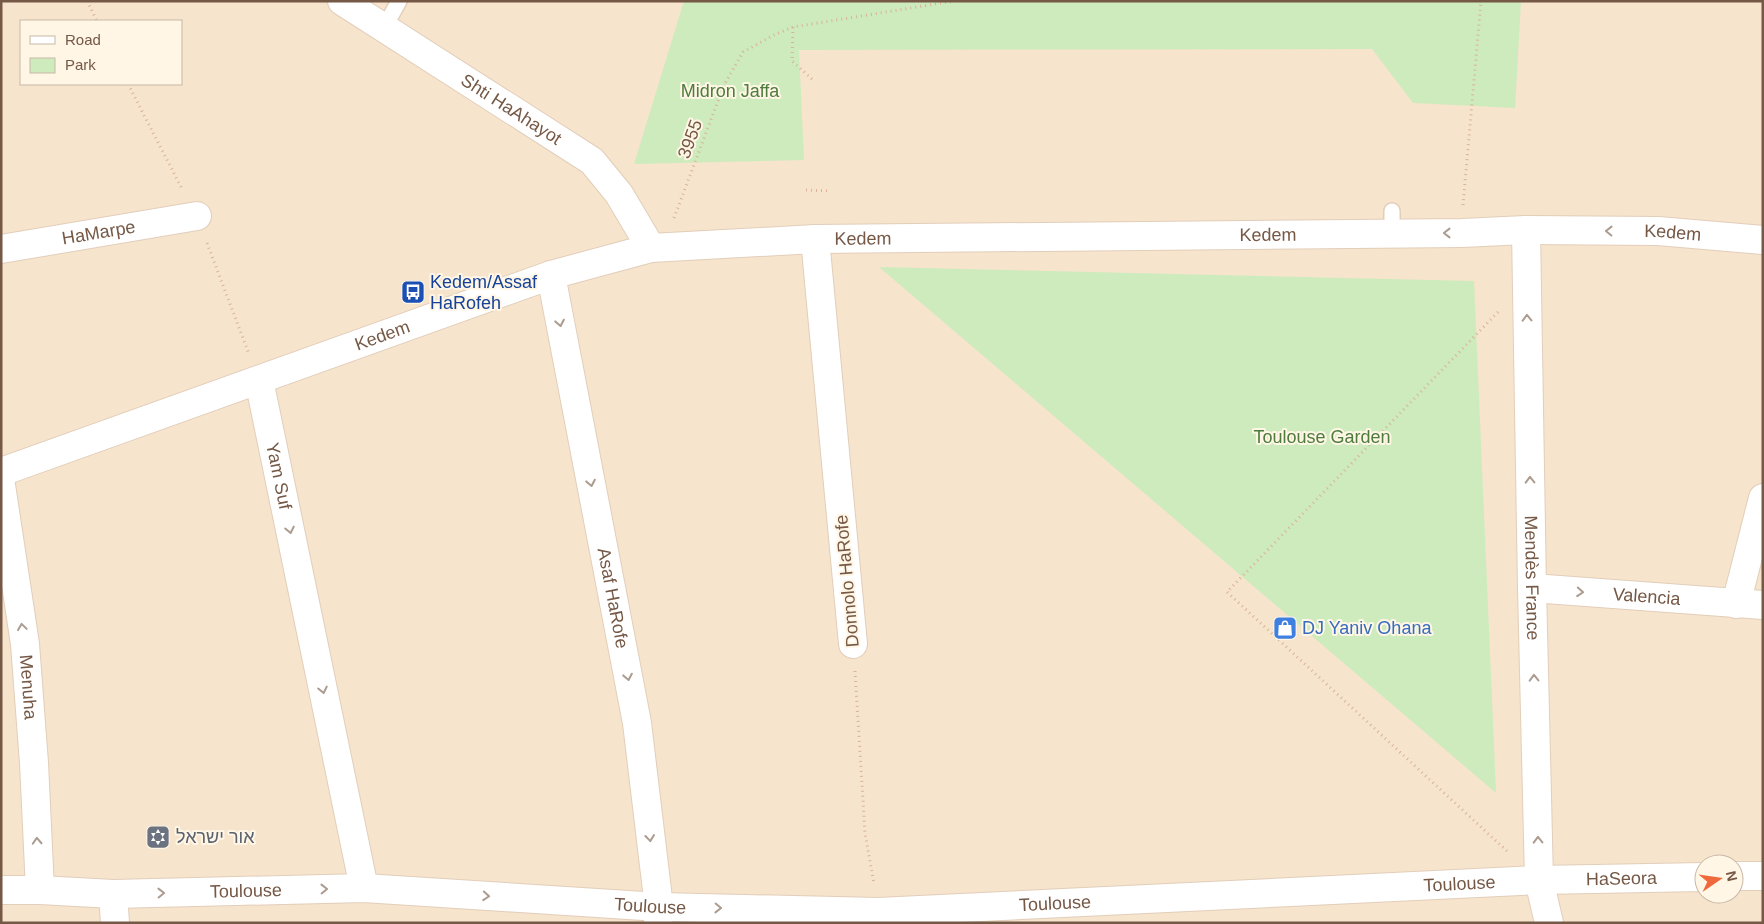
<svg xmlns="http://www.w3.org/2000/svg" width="1764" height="924" font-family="Helvetica,Heebo,sans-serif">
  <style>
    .residential { fill: #f6e4cd; fill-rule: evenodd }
    .green { fill: #ceebbd }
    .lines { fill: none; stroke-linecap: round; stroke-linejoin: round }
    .lane-casing { stroke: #e2ceba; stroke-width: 18 }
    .street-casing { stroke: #e2ceba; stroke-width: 30 }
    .path { stroke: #d9b398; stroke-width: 3; stroke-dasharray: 1 4; stroke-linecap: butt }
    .lane { stroke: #fff; stroke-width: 15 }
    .street { stroke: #fff; stroke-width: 28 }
    .oneway { stroke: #ac9b8f }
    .labels { text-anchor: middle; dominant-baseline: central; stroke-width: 4; stroke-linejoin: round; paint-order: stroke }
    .park-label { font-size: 18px; fill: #4d7c3c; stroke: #fff6e6 }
    .street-label { font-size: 18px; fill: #755845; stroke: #fff6e6 }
    .transit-label { font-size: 18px; fill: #164399; stroke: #fff6e6; text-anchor: start }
    .shop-label { font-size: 18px; fill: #366cbe; stroke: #fff6e6; text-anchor: start }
    .worship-label { font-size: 18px; fill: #5b616d; stroke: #fff6e6; text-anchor: start }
  </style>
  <rect width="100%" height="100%" fill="#fef2df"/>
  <!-- residential -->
  <path class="residential" d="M1 1H1763V923H1ZM21 21H181V84H21ZM1704 864H1734V894H1704Z"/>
  <!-- green -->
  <path class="green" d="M684 1H1521L1515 108 1413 103 1372 49 799 50 804 160 634 164Z
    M879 267 1474 281 1496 793Z"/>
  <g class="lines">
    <!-- lane casing -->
    <g class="lane-casing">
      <path id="lane" d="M384 28 399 1
        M1392 233V211"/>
    </g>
    <!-- street casing -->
    <g class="street-casing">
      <g id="street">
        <path id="s1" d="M342 1 592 161 619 194 651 248"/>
        <path id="s2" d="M1526 230 1532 588 1539 880 1549 923"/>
        <path d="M815 239 853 644"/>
        <path id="s3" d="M1 249 197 216"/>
        <path id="s4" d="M551 275 637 723 659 907 658 923"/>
        <path id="s5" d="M259 380 364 888"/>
        <path id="s6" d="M1 472 551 275 651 248 815 239 1462 233 1526 230 1658 231 1763 240"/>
        <path id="s7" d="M1 485 25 644 34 763 40 890"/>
        <path id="s8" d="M1532 588 1763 605"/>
        <path d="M1736 604 1763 498"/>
        <path d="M1734 876H1763"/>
        <path id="s9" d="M1 890H40L113 894 364 888 659 907 878 912 1539 880 1704 877"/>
        <path d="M113 894 115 923"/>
      </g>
    </g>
    <!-- path -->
    <path class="path" d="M87 1 97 21
      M793 27 792 61 813 80
      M128 84 182 189
      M806 190 831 191
      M1463 205 1481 1
      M674 218 724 85 743 52 774 35 793 27 954 1
      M207 243 249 354
      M1498 312 1227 592 1509 853
      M855 671 865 833 874 884"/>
    <!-- lane -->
    <use href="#lane" class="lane"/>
    <!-- street -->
    <use href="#street" class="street"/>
  </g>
  <!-- one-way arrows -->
  <defs><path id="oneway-chevron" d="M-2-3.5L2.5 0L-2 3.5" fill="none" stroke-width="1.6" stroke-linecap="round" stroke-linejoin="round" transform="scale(1.25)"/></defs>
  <g class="oneway">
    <use href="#oneway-chevron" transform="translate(1609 231) rotate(-179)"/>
    <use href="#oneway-chevron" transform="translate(1447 233) rotate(180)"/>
    <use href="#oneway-chevron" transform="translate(1527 318) rotate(-91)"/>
    <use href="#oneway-chevron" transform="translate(560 323) rotate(79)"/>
    <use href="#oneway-chevron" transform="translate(1530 480) rotate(-91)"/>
    <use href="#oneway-chevron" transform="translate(591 483) rotate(79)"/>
    <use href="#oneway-chevron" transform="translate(290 530) rotate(78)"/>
    <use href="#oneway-chevron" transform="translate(1580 592) rotate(4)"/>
    <use href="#oneway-chevron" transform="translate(22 627) rotate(-98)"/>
    <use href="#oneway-chevron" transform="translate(628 677) rotate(79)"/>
    <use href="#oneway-chevron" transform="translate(1534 678) rotate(-91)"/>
    <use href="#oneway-chevron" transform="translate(323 690) rotate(78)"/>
    <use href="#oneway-chevron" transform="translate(650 838) rotate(83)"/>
    <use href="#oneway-chevron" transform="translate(1538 840) rotate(-91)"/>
    <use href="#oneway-chevron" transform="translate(37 841) rotate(-93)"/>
    <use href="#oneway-chevron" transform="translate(324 889) rotate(-1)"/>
    <use href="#oneway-chevron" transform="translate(161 893) rotate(-1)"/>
    <use href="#oneway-chevron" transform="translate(486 896) rotate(4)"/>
    <use href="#oneway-chevron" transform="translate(718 908) rotate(1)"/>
  </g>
  <!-- icons -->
  <defs>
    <g id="bus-square" transform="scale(1.25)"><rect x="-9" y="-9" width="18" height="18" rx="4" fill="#1a4fb4" stroke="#fff6e6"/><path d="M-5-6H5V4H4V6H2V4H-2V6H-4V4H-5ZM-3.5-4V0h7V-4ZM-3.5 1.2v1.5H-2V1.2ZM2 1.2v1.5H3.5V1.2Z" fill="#fff"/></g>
    <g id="shop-square" transform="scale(1.25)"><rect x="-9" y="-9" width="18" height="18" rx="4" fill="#3f7fe0" stroke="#fff6e6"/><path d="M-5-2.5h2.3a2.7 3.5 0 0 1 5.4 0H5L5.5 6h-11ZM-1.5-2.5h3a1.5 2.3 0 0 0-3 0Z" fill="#fff"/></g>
    <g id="synagogue-square" transform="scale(1.25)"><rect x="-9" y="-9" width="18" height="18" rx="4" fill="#6b7280" stroke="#fff6e6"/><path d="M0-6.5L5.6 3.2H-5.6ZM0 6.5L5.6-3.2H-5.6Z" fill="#fff"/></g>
  </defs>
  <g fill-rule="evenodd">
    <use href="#bus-square" x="413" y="292"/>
    <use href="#shop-square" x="1285" y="628"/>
    <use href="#synagogue-square" x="158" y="837"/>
  </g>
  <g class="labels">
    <!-- park labels -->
    <g class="park-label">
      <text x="730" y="91">Midron Jaffa</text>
      <text x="1322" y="437">Toulouse Garden</text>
    </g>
    <!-- street labels -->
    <g class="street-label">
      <text stroke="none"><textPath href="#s1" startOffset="201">Shti HaAhayot</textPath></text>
      <text transform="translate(690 139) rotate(-70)">3955</text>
      <text stroke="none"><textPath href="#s3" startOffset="99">HaMarpe</textPath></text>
      <text stroke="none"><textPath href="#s6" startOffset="1710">Kedem</textPath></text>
      <text stroke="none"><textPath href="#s6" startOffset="1305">Kedem</textPath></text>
      <text stroke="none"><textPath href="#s6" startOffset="900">Kedem</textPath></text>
      <text stroke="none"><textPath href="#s6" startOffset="405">Kedem</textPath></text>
      <text stroke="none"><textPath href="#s5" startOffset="98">Yam Suf</textPath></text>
      <text stroke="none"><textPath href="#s2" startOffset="348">Mendès France</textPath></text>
      <text transform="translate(847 581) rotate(-95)">Donnolo HaRofe</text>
      <text stroke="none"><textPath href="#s8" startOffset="115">Valencia</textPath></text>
      <text stroke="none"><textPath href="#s4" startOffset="329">Asaf HaRofe</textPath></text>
      <text stroke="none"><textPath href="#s7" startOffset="204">Menuha</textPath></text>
      <text stroke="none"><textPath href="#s9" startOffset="1622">HaSeora</textPath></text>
      <text stroke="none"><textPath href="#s9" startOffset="1460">Toulouse</textPath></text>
      <text stroke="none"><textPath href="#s9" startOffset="245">Toulouse</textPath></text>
      <text stroke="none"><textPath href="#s9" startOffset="1055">Toulouse</textPath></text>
      <text stroke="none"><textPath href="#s9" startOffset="650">Toulouse</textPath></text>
    </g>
    <!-- transit labels -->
    <g class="transit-label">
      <text x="430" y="282">Kedem/Assaf<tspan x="430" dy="21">HaRofeh</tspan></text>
    </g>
    <!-- shop labels -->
    <g class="shop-label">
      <text x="1302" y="628">DJ Yaniv Ohana</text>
    </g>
    <!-- worship labels -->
    <g class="worship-label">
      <text x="176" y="837">אור ישראל</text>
    </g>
  </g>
  <!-- border -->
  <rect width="1764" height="924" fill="none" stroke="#755845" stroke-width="5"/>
  <!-- legend -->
  <rect x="20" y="20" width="162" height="65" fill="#fff6e6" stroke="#c8b7a6"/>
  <rect x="30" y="36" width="25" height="8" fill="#ffffff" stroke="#c8b7a6"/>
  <text x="65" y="45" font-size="15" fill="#755845">Road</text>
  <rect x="30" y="58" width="25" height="15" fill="#ceebbd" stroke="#c8b7a6"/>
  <text x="65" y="70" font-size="15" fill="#755845">Park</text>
  <!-- north arrow -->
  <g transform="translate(1719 879) rotate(77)"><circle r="24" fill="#fff6e6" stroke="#c8b7a6"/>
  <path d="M0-4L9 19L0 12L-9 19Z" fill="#f0693b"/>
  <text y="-8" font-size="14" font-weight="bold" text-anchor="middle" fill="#755845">N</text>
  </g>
</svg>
